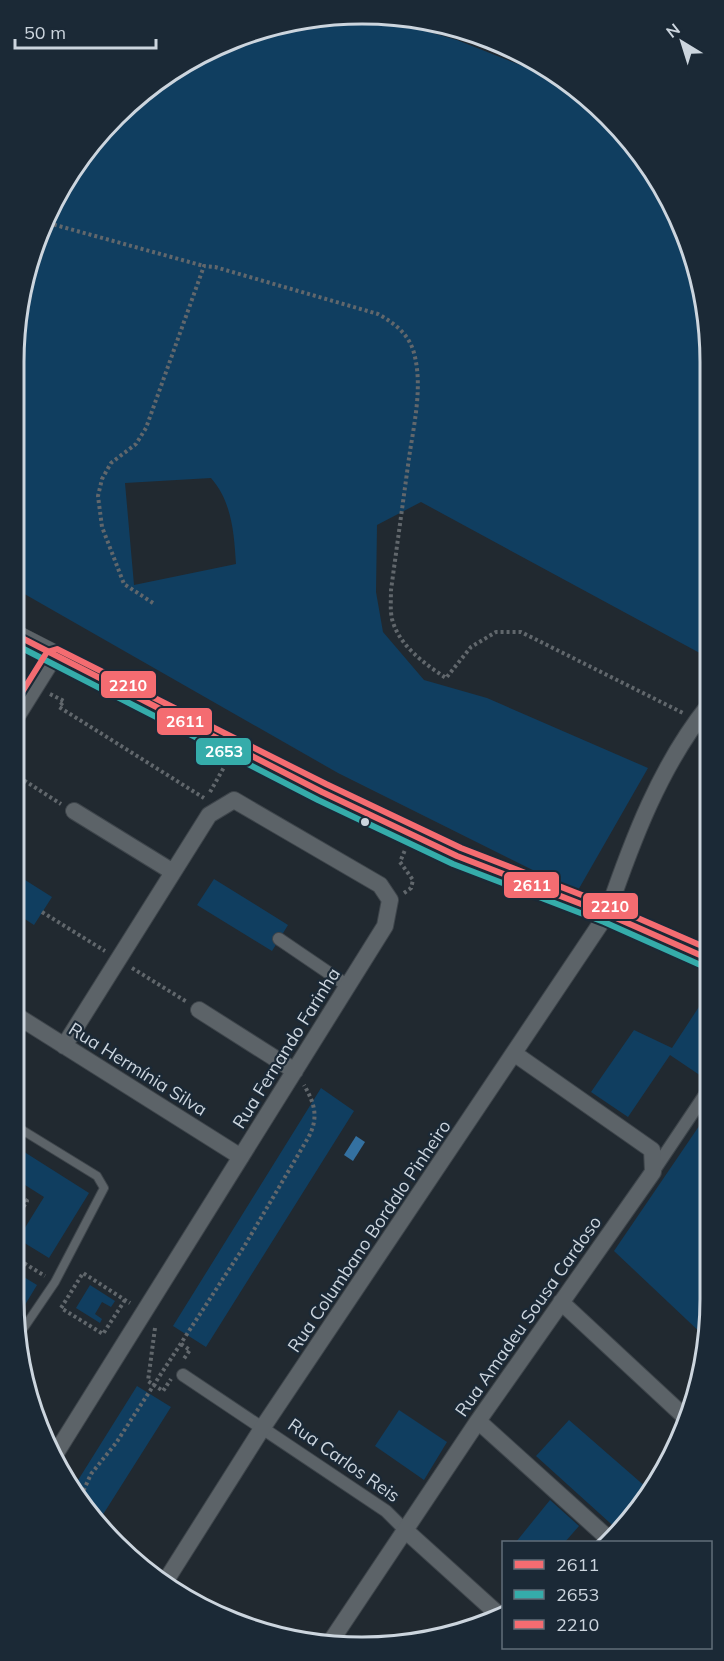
<svg xmlns="http://www.w3.org/2000/svg" width="724" height="1661" font-family="Mulish,sans-serif">
  <style>
    .green { fill: #103e60; fill-rule: evenodd }
    .water { fill: #3471a1 }
    .lines { fill: none; stroke-linecap: round; stroke-linejoin: round }
    .service-casing { stroke: #3e454b; stroke-width: 10 }
    .pedestrian-casing { stroke: #3e454b; stroke-width: 14 }
    .minor-casing { stroke: #3e454b; stroke-width: 18 }
    .tertiary-casing { stroke: #3e454b; stroke-width: 21 }
    .path { stroke: #61676c; stroke-width: 4; stroke-dasharray: 3 3; stroke-linecap: butt }
    .service { stroke: #5c6368; stroke-width: 8 }
    .pedestrian { stroke: #5c6368; stroke-width: 12 }
    .minor { stroke: #5c6368; stroke-width: 16 }
    .tertiary { stroke: #5c6368; stroke-width: 20 }
    .bus-1-casing { stroke: #1b2936; stroke-width: 10 }
    .bus-2-casing { stroke: #1b2936; stroke-width: 10 }
    .bus-3-casing { stroke: #1b2936; stroke-width: 10 }
    .bus-1 { stroke: #f46c71; stroke-width: 6 }
    .bus-2 { stroke: #35acaa; stroke-width: 6 }
    .bus-3 { stroke: #f46c71; stroke-width: 6 }
    .bus-dot { fill: #ccd5de; stroke: #1b2936; stroke-width: 2 }
    .labels { text-anchor: middle; dominant-baseline: central; stroke-width: 4.5; stroke-linejoin: round; paint-order: stroke }
    .street-label { font-size: 18px; fill: #ccd5de; stroke: #1b2936 }
    .rim { fill: none; stroke: #ccd5de; stroke-width: 3 }
    .line-badge { stroke: #1b2936; stroke-width: 2 }
    .badge-label { font-size: 16px; text-anchor: middle; font-weight: bold; fill: #fff }
  </style>
  <rect width="100%" height="100%" fill="#212930"/>
  <!-- green -->
  <path class="green" d="M340 14 394 22 457 40 563 82 578 93 638 150 684 228 707 316 709 658 421 502 377 525 376 592 383 632 424 680 487 698 648 768 577 892 338 773 14 588V362L32 250 100 132 208 49ZM211 478C232 502 234 533 236 564L134 585 125 483Z
    M14 873 52 897 34 925 14 912Z
    M214 879 288 925 272 951 197 905Z
    M710 990V1075L707 1080 670 1055 628 1117 591 1092 634 1030 672 1048Z
    M321 1088 354 1111 206 1347 173 1326Z
    M710 1110V1299L704 1336 614 1251Z
    M18 1148 89 1193 49 1258 18 1239 44 1197 14 1178V1156Z
    M14 1271 37 1285 17 1318Z
    M90 1285 115 1301 111 1307 102 1302 95 1314 102 1319 100 1323 76 1308Z
    M137 1386 171 1407 97 1524 75 1485Z
    M399 1410 447 1442 424 1480 375 1446Z
    M569 1420 647 1488 620 1532 536 1456Z
    M550 1500 579 1526 565 1542H516Z"/>
  <!-- water -->
  <path class="water" d="M356 1136 365 1142 353 1161 344 1155Z"/>
  <g class="lines">
    <!-- service casing -->
    <g class="service-casing">
      <path id="service" d="M14 1125 97 1176 104 1188 55 1282 19 1335"/>
    </g>
    <!-- pedestrian casing -->
    <g class="pedestrian-casing">
      <path id="pedestrian" d="M279 939 348 986
        M653 1172 710 1087
        M183 1375 386 1511 405 1530"/>
    </g>
    <!-- minor casing -->
    <g class="minor-casing">
      <path id="minor" d="M14 721 54 657
        M74 811 173 872
        M199 1010 295 1071
        M14 1014 241 1157
        M561 1302 687 1419
        M478 1421 610 1540
        M56 1453 385 926 390 900 380 885 234 800 209 815 64 1046
        M405 1530 499 1615
        M165 1582 263 1427 607 914C632 841 660 766 709 705
        M331 1641 478 1421 653 1172 652 1150 515 1054"/>
    </g>
    <!-- tertiary casing -->
    <g class="tertiary-casing">
      <path id="tertiary" d="M14 634 322 792 457 856 607 914 709 959"/>
    </g>
    <!-- path -->
    <path class="path" d="M48 223 204 266
      M153 603 124 584 102 527 98 496 102 479 111 463 136 444 146 428 204 266 215 267 378 314C394 323 409 334 414 353 423 386 414 424 409 458 403 502 397 546 391 590 391 599 390 610 392 619 399 646 425 664 446 678L471 647 496 632H521L683 713
      M50 694 64 701 59 707 204 798
      M14 774 61 804
      M210 792 227 762
      M404 893 411 888 413 880 400 862 405 850
      M42 912 105 951
      M132 968 187 1002
      M14 1222 27 1201 14 1193
      M14 1257 45 1276
      M125 1300 103 1334 61 1308 83 1273 125 1300 130 1303
      M155 1328 148 1381 163 1391 171 1379
      M181 1344 190 1350 183 1360
      M81 1496 91 1474 116 1443 245 1245 308 1138C319 1118 315 1104 304 1085"/>
    <!-- service -->
    <use href="#service" class="service"/>
    <!-- pedestrian -->
    <use href="#pedestrian" class="pedestrian"/>
    <!-- minor -->
    <use href="#minor" class="minor"/>
    <!-- tertiary -->
    <use href="#tertiary" class="tertiary"/>
    <!-- bus-1 casing -->
    <g class="bus-1-casing">
      <path id="bus-1" d="M14 634 322 792 457 856 607 914 709 959"/>
    </g>
    <!-- bus-2 casing -->
    <g class="bus-2-casing">
      <path id="bus-2" d="M14 644 318 800 453 864 604 922 705 967"/>
    </g>
    <!-- bus-3 casing -->
    <g class="bus-3-casing">
      <path id="bus-3" d="M14 705 47 652 57 649 326 784 461 848 610 906 709 949"/>
    </g>
    <!-- bus-1 -->
    <use href="#bus-1" class="bus-1"/>
    <!-- bus-2 -->
    <use href="#bus-2" class="bus-2"/>
    <!-- bus-3 -->
    <use href="#bus-3" class="bus-3"/>
  </g>
  <!-- markers -->
  <circle class="bus-dot" cx="365" cy="822" r="5"/>
  <g class="labels">
    <!-- street labels -->
    <g class="street-label">
      <text transform="translate(286 1048) rotate(-58)">Rua Fernando Farinha</text>
      <text transform="translate(138 1069) rotate(32)">Rua Hermínia Silva</text>
      <text transform="translate(369 1236) rotate(-56)">Rua Columbano Bordalo Pinheiro</text>
      <text transform="translate(528 1316) rotate(-55)">Rua Amadeu Sousa Cardoso</text>
      <text transform="translate(344 1460) rotate(35)">Rua Carlos Reis</text>
    </g>
  </g>
  <!-- crop -->
  <path d="M0 0H724V1661H0ZM362 24H362A338 338 0 0 1 700 362V1299A338 338 0 0 1 362 1637H362A338 338 0 0 1 24 1299V362A338 338 0 0 1 362 24Z" fill="#1b2936" fill-rule="evenodd"/>
  <path class="rim" d="M362 24H362A338 338 0 0 1 700 362V1299A338 338 0 0 1 362 1637H362A338 338 0 0 1 24 1299V362A338 338 0 0 1 362 24Z"/>
  <g class="line-badge">
    <rect x="100" y="670" width="57" height="29" rx="6" fill="#f46c71"/>
    <rect x="156" y="707" width="57" height="29" rx="6" fill="#f46c71"/>
    <rect x="195" y="737" width="57" height="29" rx="6" fill="#35acaa"/>
    <rect x="503" y="871" width="57" height="28" rx="6" fill="#f46c71"/>
    <rect x="582" y="892" width="57" height="28" rx="6" fill="#f46c71"/>
  </g>
  <g class="badge-label">
    <text x="128" y="691">2210</text>
    <text x="185" y="727">2611</text>
    <text x="224" y="757">2653</text>
    <text x="532" y="891">2611</text>
    <text x="610" y="912">2210</text>
  </g>
  <!-- legend -->
  <rect x="502" y="1541" width="210" height="108" fill="#1b2936" stroke="#626e79" stroke-width="1.5"/>
  <rect x="514" y="1560" width="30" height="9" fill="#f46c71" stroke="#626e79" stroke-width="1.5"/>
  <text x="556" y="1571" font-size="18" fill="#ccd5de">2611</text>
  <rect x="514" y="1590" width="30" height="9" fill="#35acaa" stroke="#626e79" stroke-width="1.5"/>
  <text x="556" y="1601" font-size="18" fill="#ccd5de">2653</text>
  <rect x="514" y="1620" width="30" height="9" fill="#f46c71" stroke="#626e79" stroke-width="1.5"/>
  <text x="556" y="1631" font-size="18" fill="#ccd5de">2210</text>
  <!-- north arrow -->
  <g transform="translate(682 42) rotate(322)" stroke="#1b2936" stroke-width="4.5" paint-order="stroke">
  <path d="M0-4.5L10 22L0 15L-10 22Z" fill="#ccd5de"/>
  <text y="-9" font-size="16" font-weight="bold" text-anchor="middle" fill="#ccd5de">N</text>
  </g>
  <!-- scale -->
  <path d="M15 39v9h141v-9" fill="none" stroke="#ccd5de" stroke-width="3"/>
  <text x="24" y="39" font-size="18" fill="#ccd5de" stroke="#1b2936" stroke-width="4.5" paint-order="stroke">50 m</text>
</svg>
